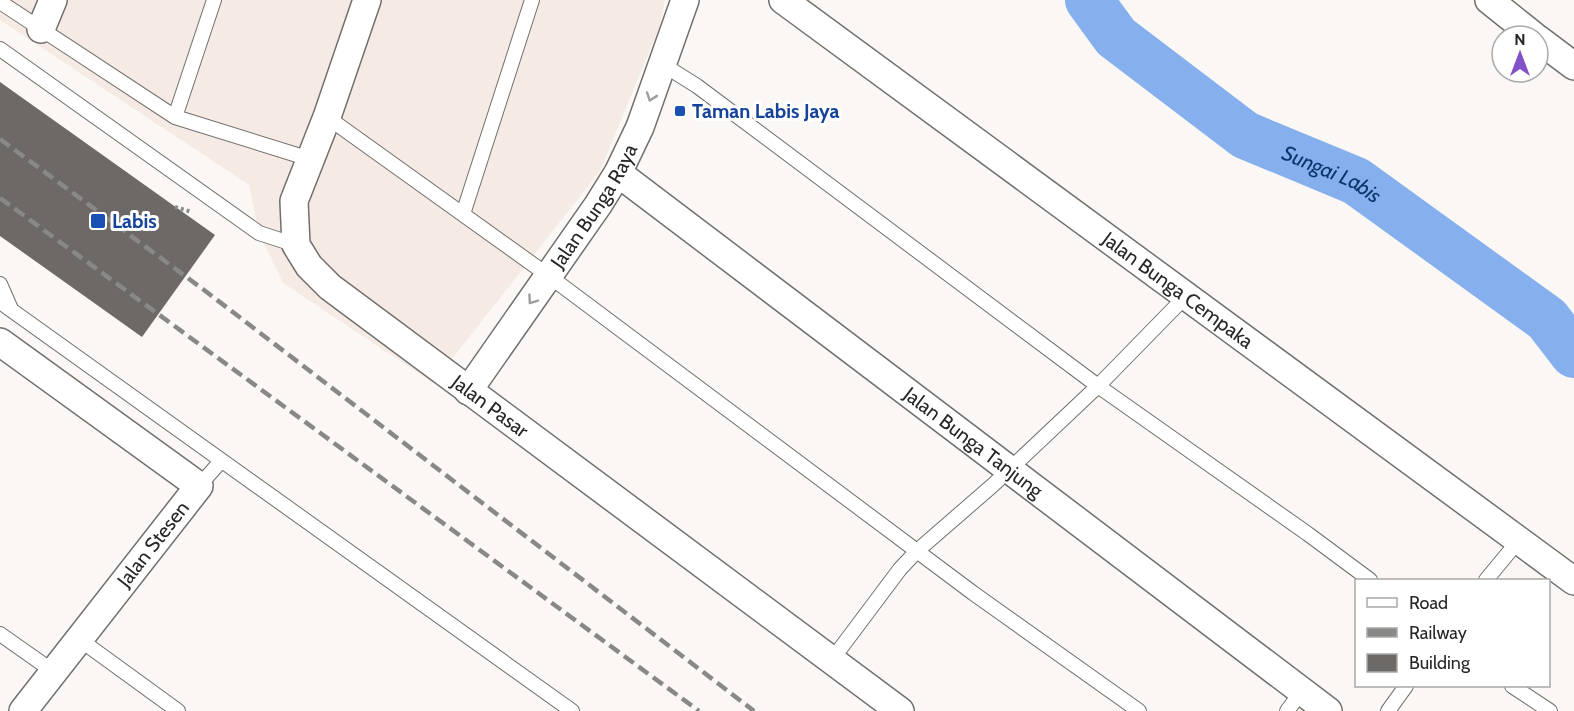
<svg xmlns="http://www.w3.org/2000/svg" width="1574" height="711" font-family="Cabin,sans-serif">
  <style>
    .built { fill: #f5ebe4 }
    .lines { fill: none; stroke-linecap: round; stroke-linejoin: round }
    .river { stroke: #85afed; stroke-width: 48 }
    .building { fill: #6c6967 }
    .service-casing { stroke: #726f6d; stroke-width: 16 }
    .minor-casing { stroke: #726f6d; stroke-width: 30 }
    .path { stroke: #8d8b8a; stroke-width: 4; stroke-dasharray: 3 3; stroke-linecap: butt }
    .service { stroke: #fff; stroke-width: 14 }
    .minor { stroke: #fff; stroke-width: 27 }
    .rail { stroke: #8a8887; stroke-width: 4.5; stroke-dasharray: 12 6; stroke-linecap: butt }
    .oneway { stroke: #9e9e9d }
    .transit-dot { fill: #1a4fb4; stroke: #fff; stroke-width: 2 }
    .labels { text-anchor: middle; dominant-baseline: central; stroke-width: 6; stroke-linejoin: round; paint-order: stroke }
    .transit-label { font-size: 20px; font-weight: bold; fill: #164399; stroke: #fff; text-anchor: start }
    .street-label { font-size: 20px; fill: #282726; stroke: #fff }
    .water-label { font-size: 21px; font-style: italic; fill: #0c356b; stroke: #fff }
  </style>
  <rect width="100%" height="100%" fill="#faf7f5"/>
  <!-- built -->
  <path class="built" d="M0 0H665L659 28 600 171 433 383 283 283 259 233 249 185 0 20Z"/>
  <g class="lines">
    <!-- river -->
    <path class="river" id="s1" d="M1089 0 1116 37 1245 135 1356 181 1547 319 1574 354"/>
  </g>
  <!-- building -->
  <path class="building" d="M0 82 215 235 142 337 0 236Z"/>
  <g class="lines">
    <!-- service casing -->
    <g class="service-casing">
      <path id="service" d="M0 2 175 117 310 159
        M0 49 259 233 296 245
        M662 64 697 86 1098 386 1308 534 1370 580
        M175 117 214 0
        M327 117 549 276 973 593 1139 711
        M463 214 532 0
        M0 284 11 309
        M0 302 572 711
        M199 486 221 461
        M1486 580 1519 540
        M0 634 54 672
        M79 639 178 711
        M831 661 900 569 917 551 993 485 1098 386 1187 295
        M1512 686 1550 711
        M1287 711 1302 691
        M1388 711 1406 686"/>
    </g>
    <!-- minor casing -->
    <g class="minor-casing">
      <g id="minor">
        <path id="s2" d="M367 0 327 117 294 201 296 245 309 266 330 287 900 711"/>
        <path id="s3" d="M783 0 1574 581"/>
        <path d="M1489 0 1534 36"/>
        <path d="M41 29 53 0"/>
        <path d="M1538 39 1574 66"/>
        <path id="s4" d="M618 173 1328 711"/>
        <path d="M0 342 199 486 23 711"/>
        <path id="s5" d="M468 391 598 205 618 173 640 127 685 0"/>
      </g>
    </g>
    <!-- path -->
    <path class="path" d="M175 207 192 212"/>
    <!-- service -->
    <use href="#service" class="service"/>
    <!-- minor -->
    <use href="#minor" class="minor"/>
    <!-- rail -->
    <path class="rail" d="M0 139 204 290 754 711
      M0 198 699 711"/>
  </g>
  <!-- one-way arrows -->
  <defs><path id="oneway-chevron" d="M-2-3.5L2.5 0L-2 3.5" fill="none" stroke-width="1.6" stroke-linecap="round" stroke-linejoin="round" transform="scale(1.5)"/></defs>
  <g class="oneway">
    <use href="#oneway-chevron" transform="translate(651 97) rotate(109)"/>
    <use href="#oneway-chevron" transform="translate(532 300) rotate(125)"/>
  </g>
  <!-- markers -->
  <g class="transit-dot">
    <rect x="674" y="105" width="12" height="12" rx="3"/>
    <rect x="90" y="213" width="16" height="16" rx="3"/>
  </g>
  <g class="labels">
    <!-- transit labels -->
    <g class="transit-label">
      <text x="692" y="111">Taman Labis Jaya</text>
      <text x="112" y="221">Labis</text>
    </g>
    <!-- street labels -->
    <g class="street-label">
      <text stroke="none"><textPath href="#s5" startOffset="224">Jalan Bunga Raya</textPath></text>
      <text stroke="none"><textPath href="#s3" startOffset="490">Jalan Bunga Cempaka</textPath></text>
      <text stroke="none"><textPath href="#s2" startOffset="512">Jalan Pasar</textPath></text>
      <text stroke="none"><textPath href="#s4" startOffset="446">Jalan Bunga Tanjung</textPath></text>
      <text transform="translate(153 544) rotate(-52)">Jalan Stesen</text>
    </g>
    <!-- water labels -->
    <g class="water-label">
      <text stroke="none"><textPath href="#s1" startOffset="303">Sungai Labis</textPath></text>
    </g>
  </g>
  <!-- legend -->
  <rect x="1355" y="579" width="195" height="108" fill="#ffffff" stroke="#a9a9a8" stroke-width="1.5"/>
  <rect x="1367" y="598" width="30" height="9" fill="#ffffff" stroke="#a9a9a8" stroke-width="1.5"/>
  <text x="1409" y="609" font-size="18" fill="#282726">Road</text>
  <rect x="1367" y="628" width="30" height="9" fill="#8a8887" stroke="#a9a9a8" stroke-width="1.5"/>
  <text x="1409" y="639" font-size="18" fill="#282726">Railway</text>
  <rect x="1367" y="654" width="30" height="18" fill="#6c6967" stroke="#a9a9a8" stroke-width="1.5"/>
  <text x="1409" y="669" font-size="18" fill="#282726">Building</text>
  <!-- north arrow -->
  <g transform="translate(1520 54)"><circle r="28" fill="#ffffff" stroke="#a9a9a8" stroke-width="1.5"/>
  <path d="M0-4.5L10 22L0 15L-10 22Z" fill="#8151c9"/>
  <text y="-9" font-size="16" font-weight="bold" text-anchor="middle" fill="#282726">N</text>
  </g>
</svg>
